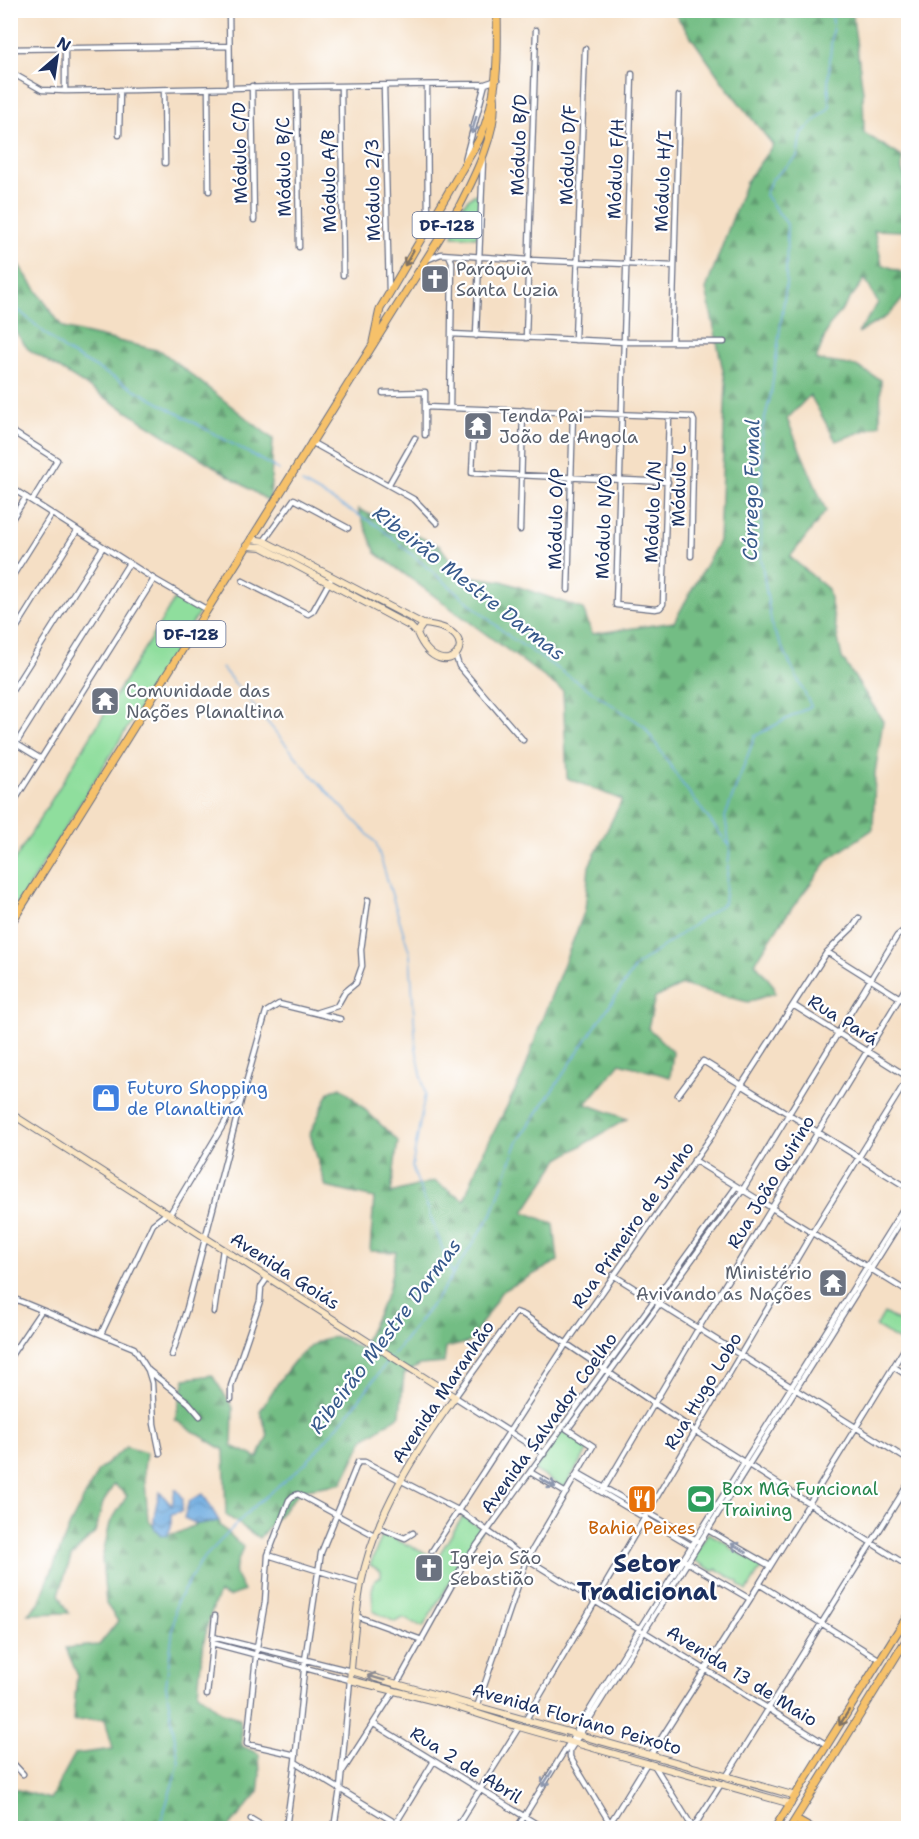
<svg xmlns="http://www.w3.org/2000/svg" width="919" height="1839" font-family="'Shantell Sans',sans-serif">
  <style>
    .forest { fill: url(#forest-firs); stroke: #477671; stroke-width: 1.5 }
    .park { fill: #8fde9d; stroke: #55867e; stroke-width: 1.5 }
    .water { fill: url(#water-waves); stroke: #446d9f; stroke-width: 1.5 }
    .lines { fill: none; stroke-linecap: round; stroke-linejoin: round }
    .stream { stroke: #6dabe0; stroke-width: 1.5 }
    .street-casing { stroke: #676d82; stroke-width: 7 }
    .secondary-casing { stroke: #676d82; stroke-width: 8 }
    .primary-casing { stroke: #676d82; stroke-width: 9 }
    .street { stroke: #fff; stroke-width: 4.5 }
    .secondary { stroke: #fbe6c4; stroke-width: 6 }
    .primary { stroke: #f6c16b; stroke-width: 7 }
    .oneway { stroke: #8d97ae }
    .oneway2 { stroke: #7e7164 }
    .oneway3 { stroke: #8b8a91 }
    .labels { text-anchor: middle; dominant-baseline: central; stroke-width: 4.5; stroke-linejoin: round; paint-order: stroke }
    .shield { fill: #fff; stroke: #5f6d8e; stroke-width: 1.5 }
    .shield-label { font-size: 16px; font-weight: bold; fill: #1b2f5e }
    .street-label { font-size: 18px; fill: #1b2f5e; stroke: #fff }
    .worship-label { font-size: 18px; fill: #5b616d; stroke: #fff; text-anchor: start }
    .shop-label { font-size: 18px; fill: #366cbe; stroke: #fff; text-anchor: start }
    .leisure-label { font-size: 18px; fill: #27864d; stroke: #fff; text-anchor: start }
    .food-label { font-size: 18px; fill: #c56008; stroke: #fff }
    .water-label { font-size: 20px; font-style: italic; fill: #385a8c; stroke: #fff }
    .district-label { font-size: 24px; font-weight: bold; fill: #1b2f5e; stroke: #fff }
  </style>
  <defs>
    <pattern id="forest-firs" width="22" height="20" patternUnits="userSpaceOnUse" patternTransform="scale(1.5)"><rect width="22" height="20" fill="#73bd84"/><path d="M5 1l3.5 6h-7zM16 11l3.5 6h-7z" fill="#5e9a6f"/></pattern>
    <pattern id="water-waves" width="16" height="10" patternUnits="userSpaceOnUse" patternTransform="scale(1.5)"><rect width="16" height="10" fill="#6dabe0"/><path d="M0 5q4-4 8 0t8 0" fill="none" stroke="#598cb9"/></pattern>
  </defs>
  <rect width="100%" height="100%" fill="#fff"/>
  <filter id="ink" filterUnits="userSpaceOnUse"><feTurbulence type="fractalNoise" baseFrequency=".0167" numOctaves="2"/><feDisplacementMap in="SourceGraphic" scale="12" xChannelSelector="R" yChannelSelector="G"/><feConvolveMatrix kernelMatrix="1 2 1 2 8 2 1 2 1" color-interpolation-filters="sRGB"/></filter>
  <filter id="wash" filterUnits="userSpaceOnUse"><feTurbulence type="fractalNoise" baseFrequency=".008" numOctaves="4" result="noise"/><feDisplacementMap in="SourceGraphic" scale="24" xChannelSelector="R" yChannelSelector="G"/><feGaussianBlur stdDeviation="1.35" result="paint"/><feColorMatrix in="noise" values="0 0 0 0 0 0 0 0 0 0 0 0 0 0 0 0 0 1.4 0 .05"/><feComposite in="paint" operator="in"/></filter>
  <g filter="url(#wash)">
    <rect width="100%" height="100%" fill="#f5dfc5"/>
    <!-- forest -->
    <path class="forest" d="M673 11H852L863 92 864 133 902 157V170L908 183V218L903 231 874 230 882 264 908 275V290L902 300 886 317 858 333 878 303 865 279 828 328 816 360 856 366 881 380 880 425 836 441 810 395 787 419 826 511 790 557 828 589 842 658 883 721 875 773 873 829 829 859 780 924 755 963 774 986 775 993 748 1002 682 985 655 998 648 1028 673 1052 670 1077 620 1063 586 1104 627 1119 559 1159 524 1212 554 1224 558 1261 501 1292 470 1342 446 1348 444 1363 420 1365 404 1374 400 1415 364 1439 342 1483 301 1490 259 1538 226 1515 224 1450 175 1420 185 1379 212 1375 233 1408 232 1446 258 1458 268 1435 260 1411C276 1387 305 1331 340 1338 347 1340 354 1346 361 1349L388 1292 396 1252 370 1251 374 1198 326 1187 310 1134 329 1092 341 1087 398 1141 391 1193 434 1181 464 1200 480 1159 523 1075 541 1022 585 910 589 866 622 800 567 778 563 691 376 553 358 509 440 546 461 575 502 581 583 609 592 634 674 622 719 541 726 385 706 289 746 182 773 145 724 84Z
      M11 254 63 328 161 351 273 439 270 502 28 349 11 326Z
      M126 1447 146 1453 144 1469 148 1520 161 1535 178 1533 197 1524 219 1521 221 1526 243 1547 234 1572 244 1591 229 1597 219 1593C204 1625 201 1658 198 1693L222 1713 240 1718 242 1746 259 1754 260 1776 258 1793 228 1828H11L10 1793 15 1789 50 1799 75 1754 113 1749 105 1719 73 1721 77 1674 66 1648 99 1645 118 1621 106 1604 102 1558 110 1523 127 1496 114 1484 103 1503 95 1532 71 1557 59 1594 69 1613 28 1614 39 1603 70 1525 98 1471Z"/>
    <!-- park -->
    <path class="park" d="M476 194 480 196 477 237 453 236C455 220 460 201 476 194Z
      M176 597 200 611 11 915V866Z
      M884 1313 908 1327V1336L904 1344 876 1327Z
      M562 1430 589 1448 564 1488 534 1470Z
      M463 1516 482 1529 423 1627 403 1618 395 1622 373 1611 372 1590 375 1580 381 1577V1571L370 1565 383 1534 437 1558Z
      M708 1533 729 1544 730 1548 763 1565 747 1591 738 1585V1582L716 1569 713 1571 692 1559Z"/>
    <!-- water -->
    <path class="water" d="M175 1490H177L183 1498 182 1511 171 1514V1527L167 1536 161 1535 154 1528C153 1515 156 1504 160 1492L172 1506Z
      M203 1494 219 1521 197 1524 184 1518 189 1501Z"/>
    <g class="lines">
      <!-- stream -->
      <path class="stream" d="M10 303 66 351 279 470
        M302 483 378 526 510 637 644 726 681 782 730 847
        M222 668 309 772 376 843 410 954 416 1048 425 1094 412 1167 452 1274
        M393 1355 440 1294 492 1214 517 1143 636 966 724 903 730 848 725 817 755 736 811 706 772 627 761 558 762 429 771 394 786 286 787 224 765 195 771 180 797 157 801 134 830 107 828 84 833 21 830 10
        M159 1828 179 1763 166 1686 176 1603 201 1561 252 1508 306 1463 352 1409 390 1358"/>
    </g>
  </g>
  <g filter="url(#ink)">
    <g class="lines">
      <!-- street casing -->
      <g class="street-casing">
        <path id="street" d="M229 10 230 87
          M65 48V91
          M10 49 229 46
          M10 72 42 90 65 91C205 89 345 85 485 84L497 80
          M632 74 616 605 655 609 660 608 663 604 669 416
          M427 85 428 226
          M252 86 254 220
          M384 86 389 293
          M341 87 343 275
          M297 88 299 247
          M208 89 209 191
          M164 90 165 163
          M119 135 120 90
          M465 160 485 84
          M449 255 452 262 450 408
          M429 259 441 254 529 260 674 266
          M451 334 624 342H724
          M476 336 483 160
          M526 338 536 30
          M575 340 585 49
          M672 341 679 96
          M383 393 425 392V435
          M425 407 692 417 694 421 691 556
          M475 409 472 473 668 482
          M10 430 57 460 32 501
          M311 442 415 500 437 523
          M389 484 415 438
          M10 487 154 579 206 609
          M10 522 26 497
          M520 530 523 410
          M264 541 294 499 348 528
          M10 580 51 515
          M243 581 308 614 313 611 332 577
          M568 590 573 412
          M10 638 77 531
          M456 657 459 666 523 740
          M10 694 103 547
          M10 740 41 759
          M10 753 129 563
          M10 808 154 579
          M827 952 908 1003
          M793 1005 908 1077
          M318 1012 337 1006 345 992 356 983 362 966 361 950 368 900
          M678 1095 703 1061 908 1188
          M694 1160 908 1292
          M170 1214 234 1107 239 1103
          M613 1275 908 1460
          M10 1297 134 1348 148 1370 152 1383 154 1424 160 1453
          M214 1312 223 1249
          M101 1334 153 1224 167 1213
          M172 1355 187 1308 241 1101 266 1012 279 1004 340 1019
          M10 1357 41 1311
          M894 1367 908 1376
          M148 1370 189 1403 200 1416
          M231 1399V1386L260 1301 261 1287 268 1277
          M568 1429 742 1191 897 936 902 932 908 934
          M544 1454 455 1397 516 1312 524 1315 695 1431 908 1566
          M530 1472 566 1493
          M578 1473 698 1541
          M576 1477 692 1546
          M602 1492 698 1329 908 984
          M380 1528 405 1538 413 1533
          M708 1530 770 1566
          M432 1551 566 1344 711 1137 741 1086 827 952 853 927 859 918
          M268 1555 361 1584
          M685 1561 750 1599
          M759 1584 880 1660
          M356 1616 422 1640
          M213 1637 351 1671
          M212 1643 350 1680 340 1789 334 1828
          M397 1684 464 1563 736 1187
          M207 1695 215 1616
          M477 1707 527 1559 593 1446 567 1429
          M525 1721 812 1233 908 1078
          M374 1724 543 1828
          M296 1755 247 1744 257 1647 265 1602 268 1555 289 1500 293 1496 298 1494 376 1536
          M650 1756 750 1599 908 1343
          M10 1760 23 1774
          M295 1762 404 1828
          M654 1765 693 1828
          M342 1772 394 1691
          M726 1777 908 1484
          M251 1819 266 1828
          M286 1828 295 1762 305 1660 321 1553 358 1462H365L458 1510 527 1559 827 1745
          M393 1828 434 1761
          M456 1828 519 1727
          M517 1828 640 1628 908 1201
          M607 1828 647 1763
          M613 1828 570 1757V1750L908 1210
          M693 1828 721 1784"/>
      </g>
      <!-- secondary casing -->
      <g class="secondary-casing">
        <path id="secondary" d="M251 539 264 541 423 624
          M246 546 262 547 411 627 417 633
          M423 624C495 630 443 694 417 633Z
          M10 1113 455 1397C415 1452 374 1517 361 1584 355 1616 353 1648 350 1680L447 1704 519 1727 791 1804
          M351 1671 796 1796"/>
      </g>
      <!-- primary casing -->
      <g class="primary-casing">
        <path id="primary" d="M373 342 380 309 479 140C499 96 498 57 497 10
          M10 925 459 207C475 176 498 131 494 95
          M796 1820 810 1828
          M775 1828 908 1615
          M790 1828 908 1637"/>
      </g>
      <!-- street -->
      <use href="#street" class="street"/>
      <!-- secondary -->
      <use href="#secondary" class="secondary"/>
      <!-- primary -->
      <use href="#primary" class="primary"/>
    </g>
    <!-- one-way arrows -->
    <defs><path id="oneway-shaft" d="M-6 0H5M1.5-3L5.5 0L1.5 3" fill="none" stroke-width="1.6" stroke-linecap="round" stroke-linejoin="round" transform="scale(1.5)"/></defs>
    <g class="oneway">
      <use href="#oneway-shaft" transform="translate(474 125) rotate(105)"/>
      <use href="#oneway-shaft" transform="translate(548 1483) rotate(31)"/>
      <use href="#oneway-shaft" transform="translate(739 1548) rotate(-150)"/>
      <use href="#oneway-shaft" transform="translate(547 1779) rotate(122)"/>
    </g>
    <g class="oneway2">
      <use href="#oneway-shaft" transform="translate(409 258) rotate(120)"/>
      <use href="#oneway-shaft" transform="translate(844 1718) rotate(122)"/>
    </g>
    <use class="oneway3" href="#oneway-shaft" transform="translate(376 1678) rotate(-164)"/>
  </g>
  <!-- icons -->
  <defs>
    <g id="church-square" transform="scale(1.5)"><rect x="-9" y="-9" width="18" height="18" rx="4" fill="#6b7280" stroke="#fff"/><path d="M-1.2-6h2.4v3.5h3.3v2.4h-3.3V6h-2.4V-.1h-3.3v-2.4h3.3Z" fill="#fff"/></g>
    <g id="temple-square" transform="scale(1.5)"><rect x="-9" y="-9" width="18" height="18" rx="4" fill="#6b7280" stroke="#fff"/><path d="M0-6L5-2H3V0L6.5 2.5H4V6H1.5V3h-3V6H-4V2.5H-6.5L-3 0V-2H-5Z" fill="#fff"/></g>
    <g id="shop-square" transform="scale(1.5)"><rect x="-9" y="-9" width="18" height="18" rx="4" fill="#3f7fe0" stroke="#fff"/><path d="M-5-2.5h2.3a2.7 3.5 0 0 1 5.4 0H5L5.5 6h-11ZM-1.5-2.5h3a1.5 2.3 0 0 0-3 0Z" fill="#fff"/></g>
    <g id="restaurant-square" transform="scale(1.5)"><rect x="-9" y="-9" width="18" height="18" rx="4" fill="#e8710a" stroke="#fff"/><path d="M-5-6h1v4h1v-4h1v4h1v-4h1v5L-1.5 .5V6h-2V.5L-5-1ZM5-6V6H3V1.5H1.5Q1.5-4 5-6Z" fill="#fff"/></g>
    <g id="stadium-square" transform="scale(1.5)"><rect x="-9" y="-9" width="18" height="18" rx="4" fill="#2e9e5b" stroke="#fff"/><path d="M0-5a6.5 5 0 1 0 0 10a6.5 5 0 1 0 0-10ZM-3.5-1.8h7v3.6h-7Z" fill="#fff"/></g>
  </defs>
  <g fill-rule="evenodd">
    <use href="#church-square" x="435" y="279"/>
    <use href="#temple-square" x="478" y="426"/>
    <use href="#temple-square" x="105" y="701"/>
    <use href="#shop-square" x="106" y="1098"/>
    <use href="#temple-square" x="833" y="1283"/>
    <use href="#restaurant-square" x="642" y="1499"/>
    <use href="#stadium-square" x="701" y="1499"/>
    <use href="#church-square" x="429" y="1568"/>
  </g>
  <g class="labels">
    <!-- shield labels -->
    <g class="shield">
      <rect x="412.5" y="212" width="69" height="26" rx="4.5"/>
      <rect x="156.5" y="621" width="69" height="26" rx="4.5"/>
    </g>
    <g class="shield-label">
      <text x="447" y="225">DF-128</text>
      <text x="191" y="634">DF-128</text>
    </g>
    <!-- street labels -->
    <g class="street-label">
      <text transform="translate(519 145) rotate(-88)">Módulo B/D</text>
      <text transform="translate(240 153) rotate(-91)">Módulo C/D</text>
      <text transform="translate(568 155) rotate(-88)">Módulo D/F</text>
      <text transform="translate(284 167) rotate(-91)">Módulo B/C</text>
      <text transform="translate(616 169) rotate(-88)">Módulo F/H</text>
      <text transform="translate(329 181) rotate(-91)">Módulo A/B</text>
      <text transform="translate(663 181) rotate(-88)">Módulo H/I</text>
      <text transform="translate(373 190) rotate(-91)">Módulo 2/3</text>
      <text transform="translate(679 486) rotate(-89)">Módulo L</text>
      <text transform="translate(653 512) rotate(-88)">Módulo L/N</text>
      <text transform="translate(556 519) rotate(-89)">Módulo O/P</text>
      <text transform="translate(604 527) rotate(-88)">Módulo N/O</text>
      <text transform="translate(843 1020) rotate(32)">Rua Pará</text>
      <text transform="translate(771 1182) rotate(-59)">Rua João Quirino</text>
      <text transform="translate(633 1225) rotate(-55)">Rua Primeiro de Junho</text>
      <text transform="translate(285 1271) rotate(33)">Avenida Goiás</text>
      <text transform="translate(703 1391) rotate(-59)">Rua Hugo Lobo</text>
      <text transform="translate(443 1392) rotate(-56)">Avenida Maranhão</text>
      <text transform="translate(549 1423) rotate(-54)">Avenida Salvador Coelho</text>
      <text transform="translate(742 1676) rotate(32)">Avenida 13 de Maio</text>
      <text transform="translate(577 1719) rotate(16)">Avenida Floriano Peixoto</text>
      <text transform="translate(466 1765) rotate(32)">Rua 2 de Abril</text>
    </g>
    <!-- worship labels -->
    <g class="worship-label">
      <text x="456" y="269">Paróquia<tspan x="456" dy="21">Santa Luzia</tspan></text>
      <text x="499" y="416">Tenda Pai<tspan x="499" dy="21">João de Angola</tspan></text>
      <text x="126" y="691">Comunidade das<tspan x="126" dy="21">Nações Planaltina</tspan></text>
      <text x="812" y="1273" text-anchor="end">Ministério<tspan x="812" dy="21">Avivando as Nações</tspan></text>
      <text x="450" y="1558">Igreja São<tspan x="450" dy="21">Sebastião</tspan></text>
    </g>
    <!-- shop labels -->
    <g class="shop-label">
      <text x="127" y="1088">Futuro Shopping<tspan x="127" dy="21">de Planaltina</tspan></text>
    </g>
    <!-- leisure labels -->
    <g class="leisure-label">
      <text x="722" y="1489">Box MG Funcional<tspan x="722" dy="21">Training</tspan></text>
    </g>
    <!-- food labels -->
    <g class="food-label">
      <text x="642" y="1528">Bahia Peixes</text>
    </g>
    <!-- water labels -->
    <g class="water-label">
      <text transform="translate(751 490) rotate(-89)">Córrego Fumal</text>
      <text transform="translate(469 583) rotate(38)">Ribeirão Mestre Darmas</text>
      <text transform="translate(385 1336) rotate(-53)">Ribeirão Mestre Darmas</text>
    </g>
    <!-- district labels -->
    <g class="district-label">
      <text x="647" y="1564">Setor<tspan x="647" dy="28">Tradicional</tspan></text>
    </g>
  </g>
  <!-- margin -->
  <rect width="919" height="1839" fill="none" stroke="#fff" stroke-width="36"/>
  <!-- north arrow -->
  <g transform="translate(57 57) rotate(29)" stroke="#ffffff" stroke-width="4.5" paint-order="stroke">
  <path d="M0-4.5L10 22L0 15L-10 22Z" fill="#1b2f5e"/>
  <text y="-9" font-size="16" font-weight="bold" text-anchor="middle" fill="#1b2f5e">N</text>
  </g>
</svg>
